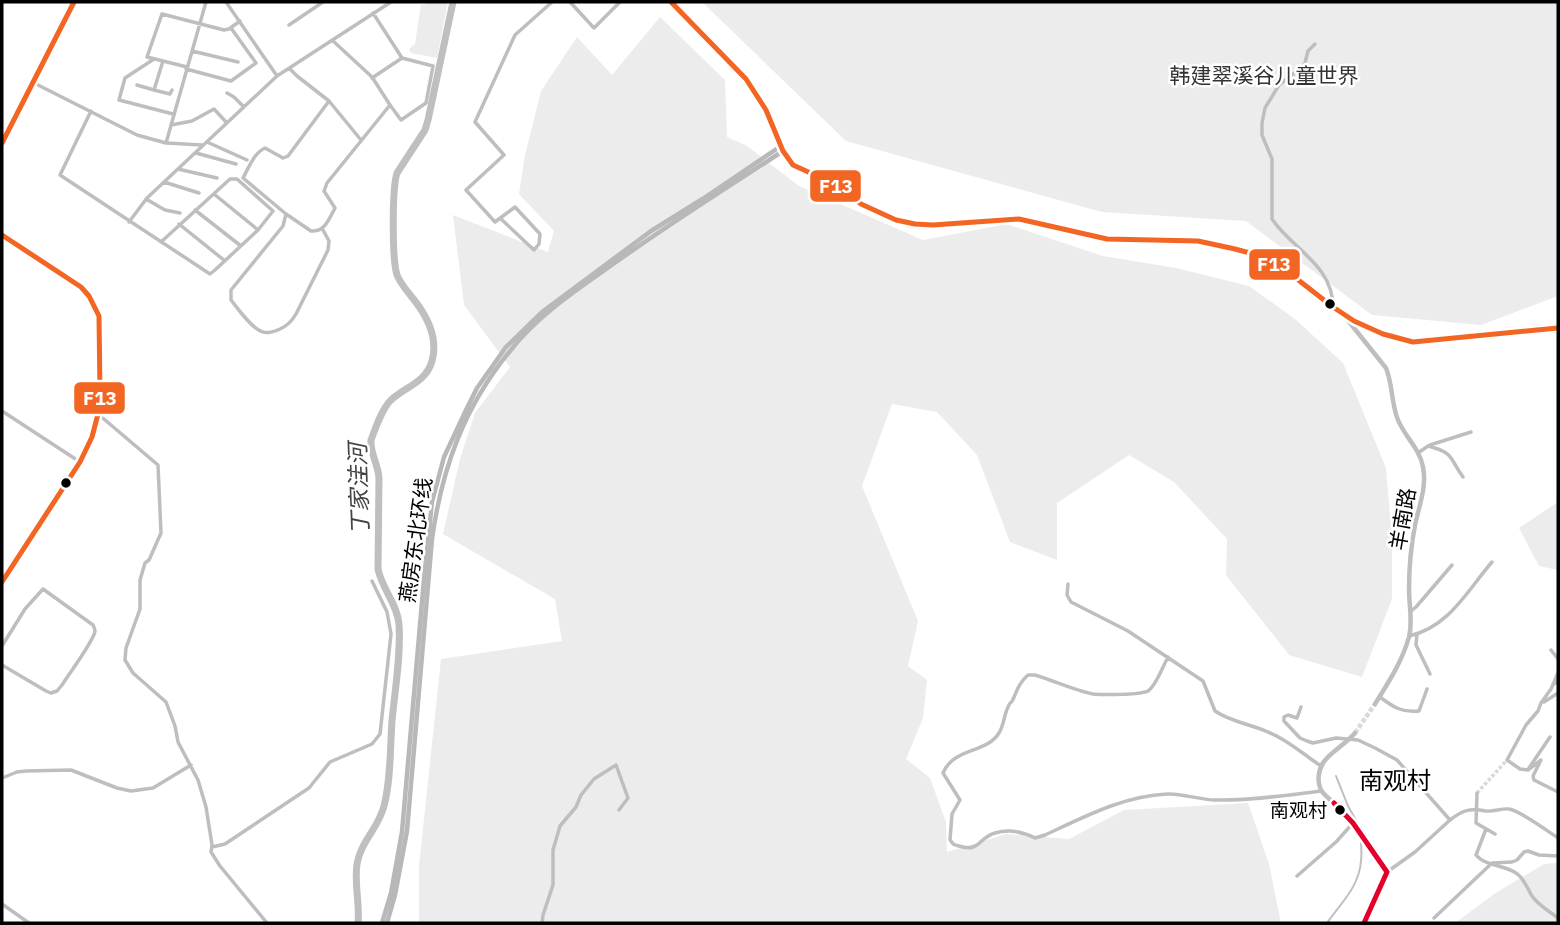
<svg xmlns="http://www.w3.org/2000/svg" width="1560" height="925" font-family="'IBM Plex Sans','Noto Sans SC',sans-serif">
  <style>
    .green { fill: #ececec }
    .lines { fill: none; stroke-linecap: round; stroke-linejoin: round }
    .stream { stroke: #bfbfbf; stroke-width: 2 }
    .river { stroke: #bfbfbf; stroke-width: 7 }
    .minor-tunnel { stroke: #d9d9d9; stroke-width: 3.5; stroke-dasharray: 3.5 2; stroke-linecap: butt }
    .tertiary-tunnel { stroke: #d9d9d9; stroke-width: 4.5; stroke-dasharray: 4.5 2; stroke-linecap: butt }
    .minor { stroke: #bebebe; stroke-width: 3.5 }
    .tertiary { stroke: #bebebe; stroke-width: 4.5 }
    .secondary { stroke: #b8b8b8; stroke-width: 4.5 }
    .bus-1-casing { stroke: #fff; stroke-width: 10 }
    .bus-2-casing { stroke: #fff; stroke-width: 10 }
    .bus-1 { stroke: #f26522; stroke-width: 5 }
    .bus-2 { stroke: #e4002b; stroke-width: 5 }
    .bus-dot { fill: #000; stroke: #fff; stroke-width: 2.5 }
    .labels { text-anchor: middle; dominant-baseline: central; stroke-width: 5; stroke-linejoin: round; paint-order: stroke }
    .bus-label { font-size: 19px; fill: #000; stroke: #fff; text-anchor: end }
    .park-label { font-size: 21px; fill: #333; stroke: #fff }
    .street-label { font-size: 21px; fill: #000; stroke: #fff }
    .water-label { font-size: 23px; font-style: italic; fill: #444; stroke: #fff }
    .quarter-label { font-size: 24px; fill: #000; stroke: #fff }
    .line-badge { stroke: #fff; stroke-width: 2.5 }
    .badge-label { font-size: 19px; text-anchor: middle; font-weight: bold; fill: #fff }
  </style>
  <rect width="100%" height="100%" fill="#fff"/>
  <!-- green -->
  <path class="green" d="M427 2H448L437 58 411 53 409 49 415 44 421 4 424 5Z
    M702 2H1558V296L1481 325 1372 315 1246 221 1102 212 846 141Z
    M660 17 725 80 727 137 747 146 799 186 923 240 1007 224 1103 256 1176 268 1249 286 1295 319 1343 363 1386 468 1392 540V599L1362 677 1289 655 1226 575 1227 539 1174 482 1129 455 1057 503V560L1010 542 977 455 937 412 892 404 862 486 918 621 908 666 927 680 923 718 906 759 930 778 946 822 947 852 1006 834 1069 839 1124 810 1248 803 1269 864 1281 923H419V866L441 659 562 641 555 599 443 534 460 459 475 413 510 367 464 305 453 215 548 252 554 231 519 194 525 155 541 91 577 37 612 75Z
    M1558 502V570L1539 566 1519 528Z
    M1558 863V923H1455L1497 892 1544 864Z"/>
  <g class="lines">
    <!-- stream -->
    <path class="stream" d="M1336 776 1348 806 1361 829V833
      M1327 923C1341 903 1359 887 1361 861 1362 853 1361 846 1361 838"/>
    <!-- river -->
    <path class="river" d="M358 923C360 904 354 884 357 864 360 843 379 827 384 806 391 780 390 748 392 721 395 689 401 656 399 624 397 603 382 589 378 569L379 478C378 464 370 453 371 440 376 427 381 411 390 401 404 387 426 383 432 361 438 340 428 318 415 301 409 293 401 285 397 275 392 260 392 188 397 173L425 130 428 120 453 2"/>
    <!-- minor-tunnel -->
    <path class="minor-tunnel" d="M1477 793 1507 760"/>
    <!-- tertiary-tunnel -->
    <path class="tertiary-tunnel" d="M1355 733 1375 704"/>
    <!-- minor -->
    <path class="minor" d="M226 2 277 76
      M570 2 594 28 620 2
      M373 13 402 58 433 66 426 103 401 120 390 105
      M289 25 323 2
      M1315 44 1308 51 1305 63 1301 68 1279 85 1265 108 1262 123V135L1272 159V219C1292 249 1333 265 1333 307
      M192 51 238 62
      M154 59 125 78 119 100 173 114
      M187 67 147 57 162 14 224 30 229 29 240 21
      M289 68 297 76 329 101 361 140
      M186 69 231 81 256 63 231 28
      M372 78 402 58
      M34 83 137 135 166 143 202 145
      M137 85 154 90 163 61
      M154 90 170 94 172 90
      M227 93 234 97 244 107
      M329 101 288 156 283 158 265 148C254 153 249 167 243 178L286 214 311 231C325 232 329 219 335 208L324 191 327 183 390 105 372 77 332 40
      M91 111 60 175 210 274 215 270 258 230 273 211 237 179H230L161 242
      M171 125 192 121 214 109 227 123
      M207 142 247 160
      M166 143 206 2
      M196 153 236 164
      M178 169 217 178
      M164 182 199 193
      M214 194 258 230
      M146 199 165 210 180 213
      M195 210 241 246
      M286 214 283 226 231 290V300C238 309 252 329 263 332 268 334 275 331 280 329 287 326 292 321 296 314L328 250 329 241 323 230
      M500 218 534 250 539 244 540 234 515 207 495 222 466 190 504 155 475 122 515 35 552 2
      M129 222 147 198 277 76 391 2
      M179 224 225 261
      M2 411 80 462
      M98 414 158 465 161 533 149 560 145 563 140 580V609L126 648 125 660 133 673 166 702 175 726 178 742 198 780 206 807 212 845 211 852 220 866 267 923
      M1430 445 1471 432
      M1418 453 1428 446C1455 453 1449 458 1463 477
      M1068 584 1067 595 1071 602 1128 631 1203 681 1215 711C1231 722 1250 724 1268 732 1287 739 1304 755 1321 766
      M1411 611 1416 607 1452 565
      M1417 634 1416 645 1430 674
      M1409 636C1449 627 1467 591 1492 562
      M2 646 25 609 43 589 93 625C94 627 95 629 95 631 94 641 68 675 62 685L57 691 51 693 46 691 2 665
      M1551 650 1558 659
      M1168 657C1163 666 1156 686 1148 691 1141 695 1103 695 1093 694 1076 691 1052 680 1035 675H1028C1020 682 1018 688 1014 697 1010 707 1012 698 1008 707 1004 715 1004 725 999 733 986 754 954 747 943 773L960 800 952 814 950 840C955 846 952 844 959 846 980 853 979 837 995 833 1008 829 1023 832 1035 838L1045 835C1084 817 1123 796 1167 794 1182 793 1199 800 1215 800 1250 801 1286 795 1322 791
      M1558 673 1551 689 1541 703 1538 711 1526 725 1507 760 1520 769 1528 770 1541 760 1533 776 1534 780 1558 792
      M1553 684 1557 683 1558 680
      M1380 697C1393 707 1402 713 1419 711L1427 689
      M1544 702 1558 693
      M1301 707 1297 718 1288 715 1284 717V721L1300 738 1307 741 1313 743 1336 738 1358 740 1375 748 1397 760 1450 820C1463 810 1469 808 1486 811 1494 812 1501 808 1509 809 1521 811 1547 831 1558 838
      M1529 768 1550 737
      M2 778 17 772 26 771 71 770 117 788 131 791 153 788 191 765
      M1477 793 1476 823 1495 834
      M1486 829 1476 855C1485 866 1504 865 1516 873 1524 878 1527 888 1532 896 1538 905 1549 911 1558 918
      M212 847 225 844 309 788 330 762 372 744 380 734 391 634 387 612 372 581
      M1387 872 1415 852 1450 820
      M1297 876 1336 842 1353 823
      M2 904 29 923
      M1434 918 1492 863 1512 862 1517 860 1524 852 1528 851 1539 855 1558 856
      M542 923 543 915 553 885V850L560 826 576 807 581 795 594 779 616 765 628 798 619 810
      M1360 923 1366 917"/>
    <!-- tertiary -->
    <path class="tertiary" d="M1342 313 1386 368C1393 385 1391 403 1398 420 1405 437 1420 449 1423 467 1427 487 1419 506 1415 525 1411 546 1409 568 1409 589 1409 606 1413 621 1409 637 1402 662 1388 683 1375 704
      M1355 733C1346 744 1329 753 1323 763 1318 771 1317 782 1321 790 1326 798 1335 803 1341 809 1357 827 1371 848 1385 867L1387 872 1364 923"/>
    <!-- secondary -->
    <path class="secondary" d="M671 2 746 79 757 94 766 110 783 151 793 165 830 182 861 204 896 220 915 224 933 225 1019 219 1107 239 1198 241 1235 249 1257 255 1288 272 1333 307 1354 321 1383 334 1413 342 1558 328
      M2 143 34 83 74 2
      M2 235 81 287 89 296 99 316 100 393 98 414 92 437 80 462 2 582
      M382 923 391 893 402 832 424 579 432 502 444 457 467 408 477 388 506 347 542 312 651 231 704 198 781 146
      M387 923 395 895 407 831 432 539C442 468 464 407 510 351 535 319 569 295 602 272 661 229 722 191 783 151"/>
    <!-- bus-1 casing -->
    <g class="bus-1-casing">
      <path id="bus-1" d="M671 2 746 79 766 110 783 151 793 165 830 182 861 204 896 220 915 224 933 225 1019 219 1107 239 1198 241 1235 249 1257 255 1288 272 1333 307 1354 321 1383 334 1413 342 1558 328
        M2 143 74 2
        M2 235 81 287 89 296 99 316 100 393 98 414 92 437 80 462 2 582"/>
    </g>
    <!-- bus-2 casing -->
    <g class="bus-2-casing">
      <path id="bus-2" d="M1334 803 1353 823 1387 872 1364 923"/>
    </g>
    <!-- bus-1 -->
    <use href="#bus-1" class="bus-1"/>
    <!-- bus-2 -->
    <use href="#bus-2" class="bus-2"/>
  </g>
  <!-- markers -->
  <g class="bus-dot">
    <circle cx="1330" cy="304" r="6"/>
    <circle cx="66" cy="483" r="6"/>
    <circle cx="1340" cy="810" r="6"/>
  </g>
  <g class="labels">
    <!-- bus labels -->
    <g class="bus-label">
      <text x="1327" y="810">南观村</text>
    </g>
    <!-- park labels -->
    <g class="park-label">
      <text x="1264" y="75">韩建翠溪谷儿童世界</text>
    </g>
    <!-- street labels -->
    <g class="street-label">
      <text transform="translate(1402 519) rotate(-80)">羊南路</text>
      <text transform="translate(415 540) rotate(-82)">燕房东北环线</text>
    </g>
    <!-- water labels -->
    <g class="water-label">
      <text transform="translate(358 489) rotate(-92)">丁家洼河</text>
    </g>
    <!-- quarter labels -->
    <g class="quarter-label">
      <text x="1395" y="780">南观村</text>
    </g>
  </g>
  <g class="line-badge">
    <rect x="809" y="169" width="53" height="34" rx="7" fill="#f26522"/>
    <rect x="1248" y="248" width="53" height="33" rx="7" fill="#f26522"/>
    <rect x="73" y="381" width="53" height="34" rx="7" fill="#f26522"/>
  </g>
  <g class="badge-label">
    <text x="836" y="193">F13</text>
    <text x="1274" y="271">F13</text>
    <text x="100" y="405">F13</text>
  </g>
  <!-- border -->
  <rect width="1560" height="925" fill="none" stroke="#000000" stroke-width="7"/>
</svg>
